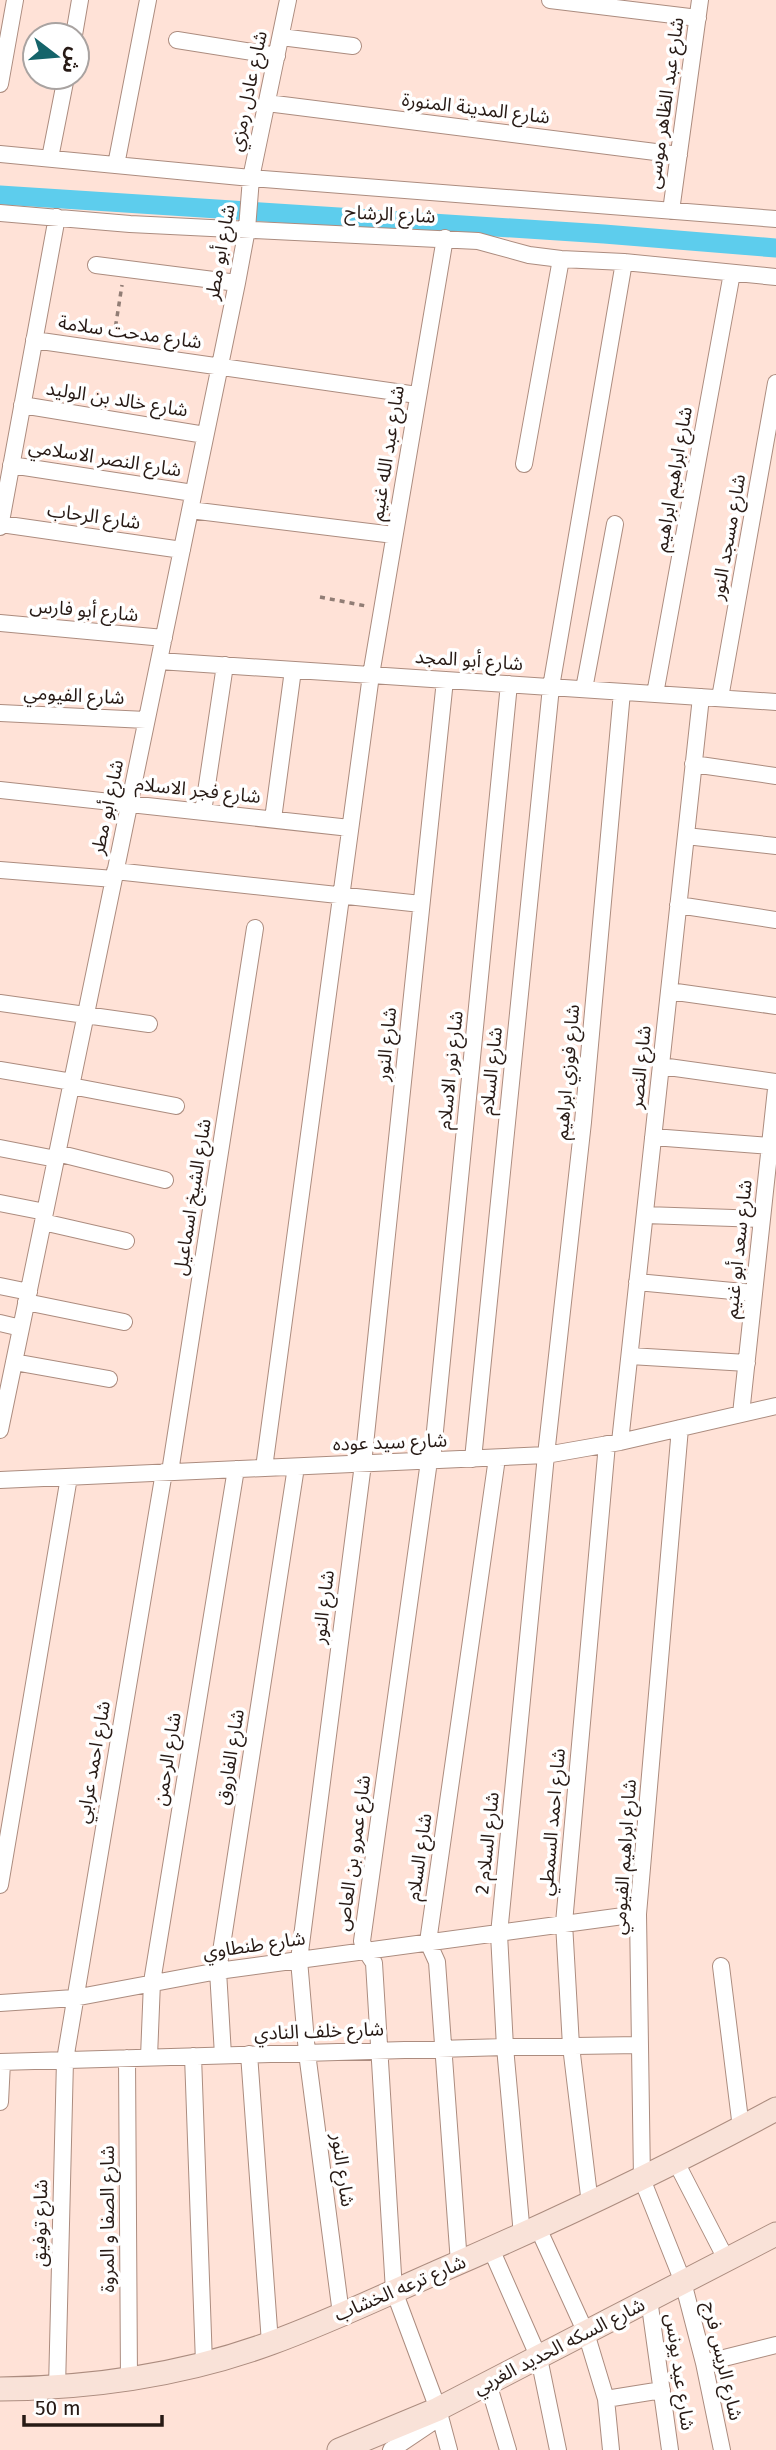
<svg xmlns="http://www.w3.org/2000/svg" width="776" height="2450" font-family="'Fira Sans','Noto Sans Arabic',sans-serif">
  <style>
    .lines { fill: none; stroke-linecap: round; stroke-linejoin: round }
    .canal { stroke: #5dcded; stroke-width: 19 }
    .street-casing { stroke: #ac8c7f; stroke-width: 18 }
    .secondary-casing { stroke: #ac8c7f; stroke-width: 25 }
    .path { stroke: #917d75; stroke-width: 3.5; stroke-dasharray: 5 5; stroke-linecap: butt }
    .street { stroke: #fff; stroke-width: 16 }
    .secondary { stroke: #f9e2d8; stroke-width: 23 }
    .labels { text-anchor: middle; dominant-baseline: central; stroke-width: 7; stroke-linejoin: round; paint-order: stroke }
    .street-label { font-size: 19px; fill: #271a15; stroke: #fff }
  </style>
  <rect width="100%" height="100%" fill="#ffe2d7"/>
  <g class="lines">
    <!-- canal -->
    <path class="canal" d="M0 195 604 234 776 248"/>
    <!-- street casing -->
    <g class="street-casing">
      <path id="street" d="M550 0 698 18
        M74 35 80 0
        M281 37 353 46
        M177 40 277 56
        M0 84 15 0
        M267 103 679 155
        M0 154 251 178 776 219
        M50 158 66 77
        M116 165 148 0
        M671 211 700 0
        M0 213 130 224 478 241 529 255 561 259 624 262 776 277
        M96 265 237 283
        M34 340 417 395
        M22 405 205 435
        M524 464 561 259
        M11 465 193 493
        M190 510 394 535
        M1 524 182 550
        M0 527 57 217
        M0 623 164 638
        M159 661 776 702
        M584 689 615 524
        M655 694 732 273
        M720 698 776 383
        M0 713 146 720
        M693 764 776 776
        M0 790 350 828
        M203 812 225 665
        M273 819 293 670
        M686 836 776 846
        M0 870 114 879
        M115 871 421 904
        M678 905 776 920
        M669 991 776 1006
        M0 1003 149 1024
        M661 1066 776 1082
        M0 1070 72 1082
        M71 1086 176 1106
        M653 1137 770 1146
        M0 1148 56 1159
        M57 1153 165 1180
        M0 1203 45 1212
        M645 1215 762 1219
        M43 1222 126 1241
        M637 1282 754 1293
        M0 1286 29 1292
        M26 1302 124 1322
        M0 1323 21 1328
        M630 1356 747 1363
        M14 1362 109 1379
        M741 1414 776 1089
        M680 1428 638 1914 642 2179 683 2282 704 2363 722 2450
        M0 1430 237 283 247 229 251 178 288 0
        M620 1442 701 697
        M473 1459 551 687 624 262
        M429 1461 362 1941 364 1948 374 1963 394 2291 438 2409 449 2450
        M432 1461 509 684
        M264 1468 371 675 445 238
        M170 1472 255 928
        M0 1480 546 1455 620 1442 776 1406
        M0 1885 69 1477
        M721 1966 741 2128
        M0 2003 74 1998 218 1971 638 1914
        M249 2054 270 2343
        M223 2055 218 1971 296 1467
        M193 2056 204 2363
        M149 2057 152 1982 236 1469
        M127 2058 129 2380
        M0 2062 505 2047 640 2045
        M0 2102 2 2062
        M676 2162 726 2259
        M590 2204 571 2046 564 1923 607 1444
        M538 2228 586 2333 606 2399 611 2450
        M522 2235 505 2047 499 1934 546 1455 583 1122 622 692
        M491 2249 539 2358 558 2450
        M459 2263 437 1962 428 1942 497 1458
        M649 2299 670 2450
        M341 2314 307 2053 299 1960 363 1464 445 680
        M704 2363 776 2345
        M488 2383 508 2450
        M57 2388 65 2060 164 1472
        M606 2399 662 2390
        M391 2450 440 2417"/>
    </g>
    <!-- secondary casing -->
    <g class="secondary-casing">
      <path id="secondary" d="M0 2389C92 2388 184 2375 271 2343 329 2322 385 2295 442 2270 555 2221 667 2168 776 2109
        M339 2450 438 2409 776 2234"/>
    </g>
    <!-- path -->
    <path class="path" d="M114 336 122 285
      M320 597 366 606"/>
    <!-- street -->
    <use href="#street" class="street"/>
    <!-- secondary -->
    <use href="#secondary" class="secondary"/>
  </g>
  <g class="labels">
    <!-- street labels -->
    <g class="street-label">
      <text transform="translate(248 91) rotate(-78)">شارع عادل رمزي</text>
      <text transform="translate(665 103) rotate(-82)">شارع عبد الظاهر موسى</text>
      <text transform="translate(476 108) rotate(7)">شارع المدينة المنورة</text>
      <text transform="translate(390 214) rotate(3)">شارع الرشاح</text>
      <text transform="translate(220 252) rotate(-80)">شارع أبو مطر</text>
      <text transform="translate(130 332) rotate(8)">شارع مدحت سلامة</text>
      <text transform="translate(117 399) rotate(9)">شارع خالد بن الوليد</text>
      <text transform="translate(387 453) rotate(-81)">شارع عبد الله غنيم</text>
      <text transform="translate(105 458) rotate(9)">شارع النصر الاسلامي</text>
      <text transform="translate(673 479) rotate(-80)">شارع ابراهيم ابراهيم</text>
      <text transform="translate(94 516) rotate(8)">شارع الرحاب</text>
      <text transform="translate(728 537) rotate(-80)">شارع مسجد النور</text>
      <text transform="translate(84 610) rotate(5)">شارع أبو فارس</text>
      <text transform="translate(469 660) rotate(4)">شارع أبو المجد</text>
      <text transform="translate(74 695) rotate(3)">شارع الفيومي</text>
      <text transform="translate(198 790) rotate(6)">شارع فجر الاسلام</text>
      <text transform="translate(107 807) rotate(-78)">شارع أبو مطر</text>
      <text transform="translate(386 1044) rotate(-84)">شارع النور</text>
      <text transform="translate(640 1067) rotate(-84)">شارع النصر</text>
      <text transform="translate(450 1070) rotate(-84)">شارع نور الاسلام</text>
      <text transform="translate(491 1071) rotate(-84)">شارع السلام</text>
      <text transform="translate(567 1072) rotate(-85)">شارع فوزي ابراهيم</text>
      <text transform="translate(192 1197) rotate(-81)">شارع الشيخ اسماعيل</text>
      <text transform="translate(738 1249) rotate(-84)">شارع سعد أبو غنيم</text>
      <text transform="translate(390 1442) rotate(-2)">شارع سيد عوده</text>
      <text transform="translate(323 1607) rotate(-83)">شارع النور</text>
      <text transform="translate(230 1757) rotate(-81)">شارع الفاروق</text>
      <text transform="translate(167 1759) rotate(-81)">شارع الرحمن</text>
      <text transform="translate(93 1762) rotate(-80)">شارع احمد عرابي</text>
      <text transform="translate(552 1822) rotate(-85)">شارع احمد السمطي</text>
      <text transform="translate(487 1843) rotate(-84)">شارع السلام 2</text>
      <text transform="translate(353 1853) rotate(-82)">شارع عمرو بن العاص</text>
      <text transform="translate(419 1857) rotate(-82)">شارع السلام</text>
      <text transform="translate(624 1857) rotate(-86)">شارع ابراهيم الفيومي</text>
      <text transform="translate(254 1945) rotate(-8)">شارع طنطاوي</text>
      <text transform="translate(319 2031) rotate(-2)">شارع خلف النادي</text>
      <text transform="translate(343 2170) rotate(82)">شارع النور</text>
      <text transform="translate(107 2219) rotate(-90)">شارع الصفا و المروة</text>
      <text transform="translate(40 2223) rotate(-89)">شارع توفيق</text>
      <text transform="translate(400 2288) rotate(-23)">شارع ترعه الخشاب</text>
      <text transform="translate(559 2346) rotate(-27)">شارع السكه الحديد الغربي</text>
      <text transform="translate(723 2361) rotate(77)">شارع الريس فرج</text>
      <text transform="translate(680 2372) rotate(82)">شارع عيد يونس</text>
    </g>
  </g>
  <!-- north arrow -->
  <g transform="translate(56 56) rotate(106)"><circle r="33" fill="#ffffff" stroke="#a9a3a1" stroke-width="2"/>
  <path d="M0-5L12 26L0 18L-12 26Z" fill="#15646a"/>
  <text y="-10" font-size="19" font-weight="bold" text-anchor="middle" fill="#271a15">ش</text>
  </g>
  <!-- scale -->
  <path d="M24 2415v10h138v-10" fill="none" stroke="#271a15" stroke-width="3.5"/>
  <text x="35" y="2415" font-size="21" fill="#271a15" stroke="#ffffff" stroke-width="5" paint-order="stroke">50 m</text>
</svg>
